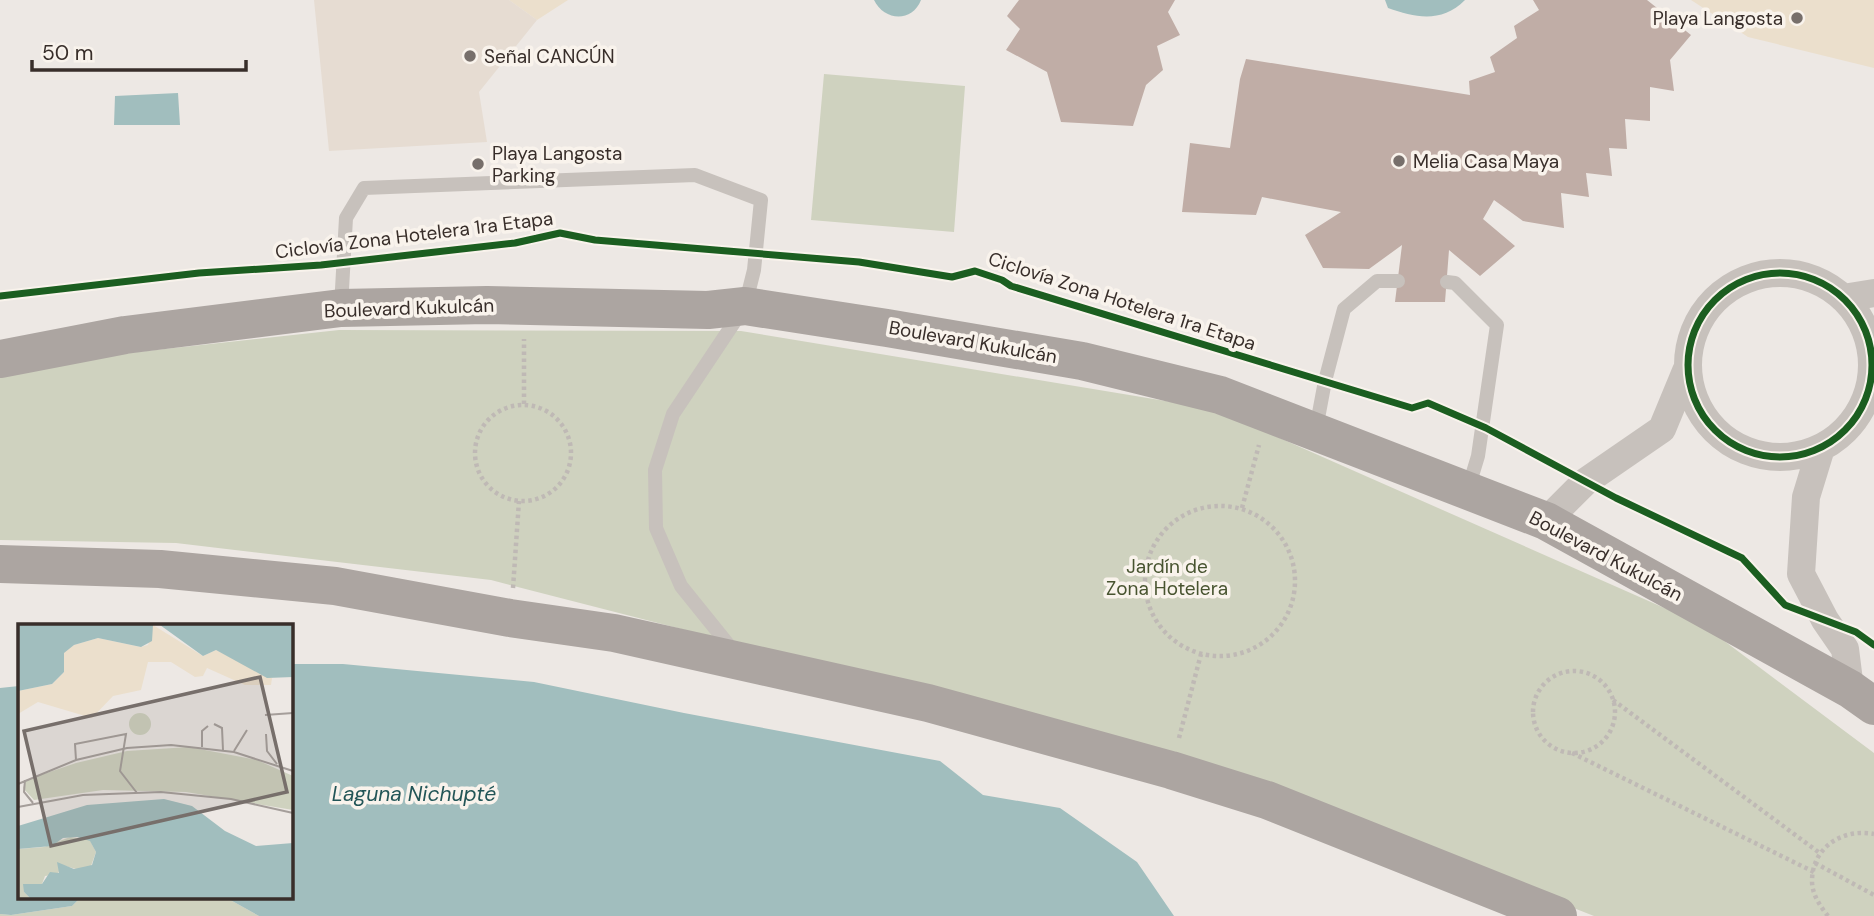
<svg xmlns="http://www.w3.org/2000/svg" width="1874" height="916" font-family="'DM Sans',sans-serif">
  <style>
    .green { fill: #cfd2bf }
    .sand { fill: #ebdfcc }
    .plaza { fill: #e6dcd2 }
    .water { fill: #a1bebe }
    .building { fill: #c0ada6 }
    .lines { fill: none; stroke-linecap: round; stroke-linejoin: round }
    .path { stroke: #bfb9b5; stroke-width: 4.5; stroke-dasharray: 3.5 3.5; stroke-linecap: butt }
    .lane { stroke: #c7c1bc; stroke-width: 14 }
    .street { stroke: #c7c1bc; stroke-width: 28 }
    .primary { stroke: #aca5a1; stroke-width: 38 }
    .cycleway-casing { stroke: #f9f3ec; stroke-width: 11 }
    .cycleway { stroke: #1b5e20; stroke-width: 7 }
    .poi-dot { fill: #776f6b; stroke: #f9f3ec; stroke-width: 2.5 }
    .labels { text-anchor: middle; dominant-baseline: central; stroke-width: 7; stroke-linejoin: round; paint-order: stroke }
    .poi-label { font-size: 19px; fill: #382e2a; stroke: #f9f3ec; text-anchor: start }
    .street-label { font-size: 19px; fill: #382e2a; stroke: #f9f3ec }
    .park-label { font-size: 19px; fill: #485430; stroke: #f9f3ec }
    .water-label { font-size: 21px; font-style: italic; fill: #225557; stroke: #f9f3ec }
    .inset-road { fill: none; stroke: #a59e9a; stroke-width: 2 }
    .view { fill: #776f6b; fill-opacity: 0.15; stroke: #776f6b; stroke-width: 3.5 }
    .inset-edge { fill: none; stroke: #382e2a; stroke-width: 3.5 }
  </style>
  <rect width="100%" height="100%" fill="#ede8e4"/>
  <!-- green -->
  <path class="green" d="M824 74 965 86 954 232 811 220Z
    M339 330 741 331 1214 409 1703 625 1874 753V916H1594L1270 789 1112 740 491 580 176 543 0 540V367Z
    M81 897H225L259 916H0V914L11 915 72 906Z"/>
  <!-- sand -->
  <path class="sand" d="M509 0H568L537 20Z
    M1691 0H1874V68L1748 37Z"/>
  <!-- plaza -->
  <path class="plaza" d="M314 0H509L537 20 479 92 487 142 329 151Z"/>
  <!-- water -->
  <path class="water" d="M874 0H921C912 23 884 21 874 0Z
    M1385 0H1465C1442 23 1416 18 1388 8Z
    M178 93 180 125H114L115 96Z
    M291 664H343L534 682 684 713 940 761 983 795 1060 808 1137 862 1174 916H259L225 897H290Z
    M19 686V897H81L72 906 11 915 0 914V688Z"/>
  <!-- building -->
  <path class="building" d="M1019 0H1175L1168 12 1180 35 1157 46 1163 70 1146 85 1133 126 1061 122 1047 72 1006 50 1020 29 1007 16Z
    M1533 0H1647L1691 35 1670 60 1674 91 1650 87V121L1625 119 1627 149 1609 148 1612 176 1586 173 1589 197 1561 193 1564 228 1523 221 1494 200 1483 219 1515 246 1480 276 1449 250 1445 302H1395L1402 245 1369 269 1323 268 1305 235 1341 212 1262 197 1256 215 1182 212 1190 143 1230 148 1240 79 1246 59 1470 95 1469 81 1495 72 1490 57 1517 38 1514 26 1539 10Z"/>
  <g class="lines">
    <!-- path -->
    <path class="path" d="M524 404V339
      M475 453a48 48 0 1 1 96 0a48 48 0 1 1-96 0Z
      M1145 581a75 75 0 1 1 150 0a75 75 0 1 1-150 0Z
      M1242 508 1259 445
      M513 588 519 501
      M1533 712a41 41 0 1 1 82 0a41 41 0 1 1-82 0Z
      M1613 700 1821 854
      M1179 738 1201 654
      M1572 753 1814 872
      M1815 863 1874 895
      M1828 916C1820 906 1812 894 1812 881 1812 847 1843 828 1874 834"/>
    <!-- lane -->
    <path class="lane" d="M1447 282 1455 283 1497 325 1478 456 1468 489
      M341 307 346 218 364 188 695 175 761 200 754 270 745 306 673 414 655 470 656 528 681 586 735 653
      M1316 429 1325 381 1344 309 1377 281H1398"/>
    <!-- street -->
    <path class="street" d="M1688 365a92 92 0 1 1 184 0a92 92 0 1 1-184 0Z
      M1843 298 1874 293
      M1821 448 1806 497 1801 574 1825 620 1845 649 1850 689
      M1546 521 1585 482 1662 429 1686 371"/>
    <!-- primary -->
    <path class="primary" d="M0 359 125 335 341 308 487 305 708 310 745 306 887 328 1082 361 1220 395 1546 521 1850 689 1874 706
      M0 564 160 569 335 586 510 618 614 633 928 703 1171 770 1267 800 1558 916"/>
    <!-- cycleway casing -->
    <g class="cycleway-casing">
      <path id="cycleway" d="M1688 365a92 92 0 1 1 184 0a92 92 0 1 1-184 0Z
        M0 296 199 273 321 265 515 243 560 233 595 240 859 262 952 277 975 271 1002 280 1011 286 1412 408 1428 403 1486 428 1616 498 1742 558 1785 605 1856 632 1874 645"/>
    </g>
    <!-- cycleway -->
    <use href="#cycleway" class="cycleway"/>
  </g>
  <!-- markers -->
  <g class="poi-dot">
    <circle cx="1797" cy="18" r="7"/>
    <circle cx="470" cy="56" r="7"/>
    <circle cx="1399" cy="161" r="7"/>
    <circle cx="478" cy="164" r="7"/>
  </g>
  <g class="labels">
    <!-- poi labels -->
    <g class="poi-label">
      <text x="1783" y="18" text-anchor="end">Playa Langosta</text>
      <text x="484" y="56">Señal CANCÚN</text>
      <text x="492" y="153">Playa Langosta<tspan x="492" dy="22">Parking</tspan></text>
      <text x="1413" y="161">Melia Casa Maya</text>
    </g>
    <!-- street labels -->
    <g class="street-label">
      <text transform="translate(414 235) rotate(-7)">Ciclovía Zona Hotelera 1ra Etapa</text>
      <text transform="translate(1122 301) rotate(18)">Ciclovía Zona Hotelera 1ra Etapa</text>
      <text transform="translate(409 308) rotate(-2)">Boulevard Kukulcán</text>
      <text transform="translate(973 342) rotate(10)">Boulevard Kukulcán</text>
      <text transform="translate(1606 556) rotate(28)">Boulevard Kukulcán</text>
    </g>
    <!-- park labels -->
    <g class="park-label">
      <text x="1167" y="566">Jardín de<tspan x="1167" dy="22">Zona Hotelera</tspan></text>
    </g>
    <!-- water labels -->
    <g class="water-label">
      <text x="414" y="794">Laguna Nichupté</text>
    </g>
  </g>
  <!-- overview -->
  <g transform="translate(18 624)">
    <rect width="275" height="275" fill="#ede8e4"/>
    <path d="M111 100a11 11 0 1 1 22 0a11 11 0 1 1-22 0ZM171 123 239 136 275 152V186L168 168 85 166 16 176 5 164 8 156 58 139 109 127ZM52 213 72 216 78 228 73 242 81 251 43 241 40 250 27 252 24 260 6 268 12 274H0V225L26 223Z" fill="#cfd2bf"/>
    <path d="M135 1 185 32 198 26 254 54 253 61H227L189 44 185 52 177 53 153 38H130L123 66 95 72 74 94 20 78 0 90V67L34 60 46 48V28L56 21 80 14 123 23 130 21Z" fill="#ebdfcc"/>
    <path d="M0 1H135L134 17 123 23 80 14 56 21 46 29V48L34 60 0 67ZM142 1H275V53L249 54 198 26 185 32ZM146 175 174 182 207 207 238 222 275 219V274H12L6 268 5 260H24L32 248 41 249 39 238 56 245 74 241 78 228 72 217 59 213 45 214 34 222 0 225V202L69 181Z" fill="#a1bebe"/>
    <path class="inset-road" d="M247 91 275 89M196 100 204 104 205 126M248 110 249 127 259 140M184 123V107L190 102M216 127 229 106M58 136 57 120 108 110 102 147 119 169M7 156 6 168 15 179M0 160 58 136 109 124 153 121 216 128 275 147M0 183 65 171 143 168 213 175 275 189"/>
    <path class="view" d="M242 53 269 168 33 222 6 107Z"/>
    <rect width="275" height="275" class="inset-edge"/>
  </g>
  <!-- scale -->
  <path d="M32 60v10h214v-10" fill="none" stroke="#382e2a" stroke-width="3.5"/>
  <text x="42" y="60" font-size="21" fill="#382e2a" stroke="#f9f3ec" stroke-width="5" paint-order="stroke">50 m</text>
</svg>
